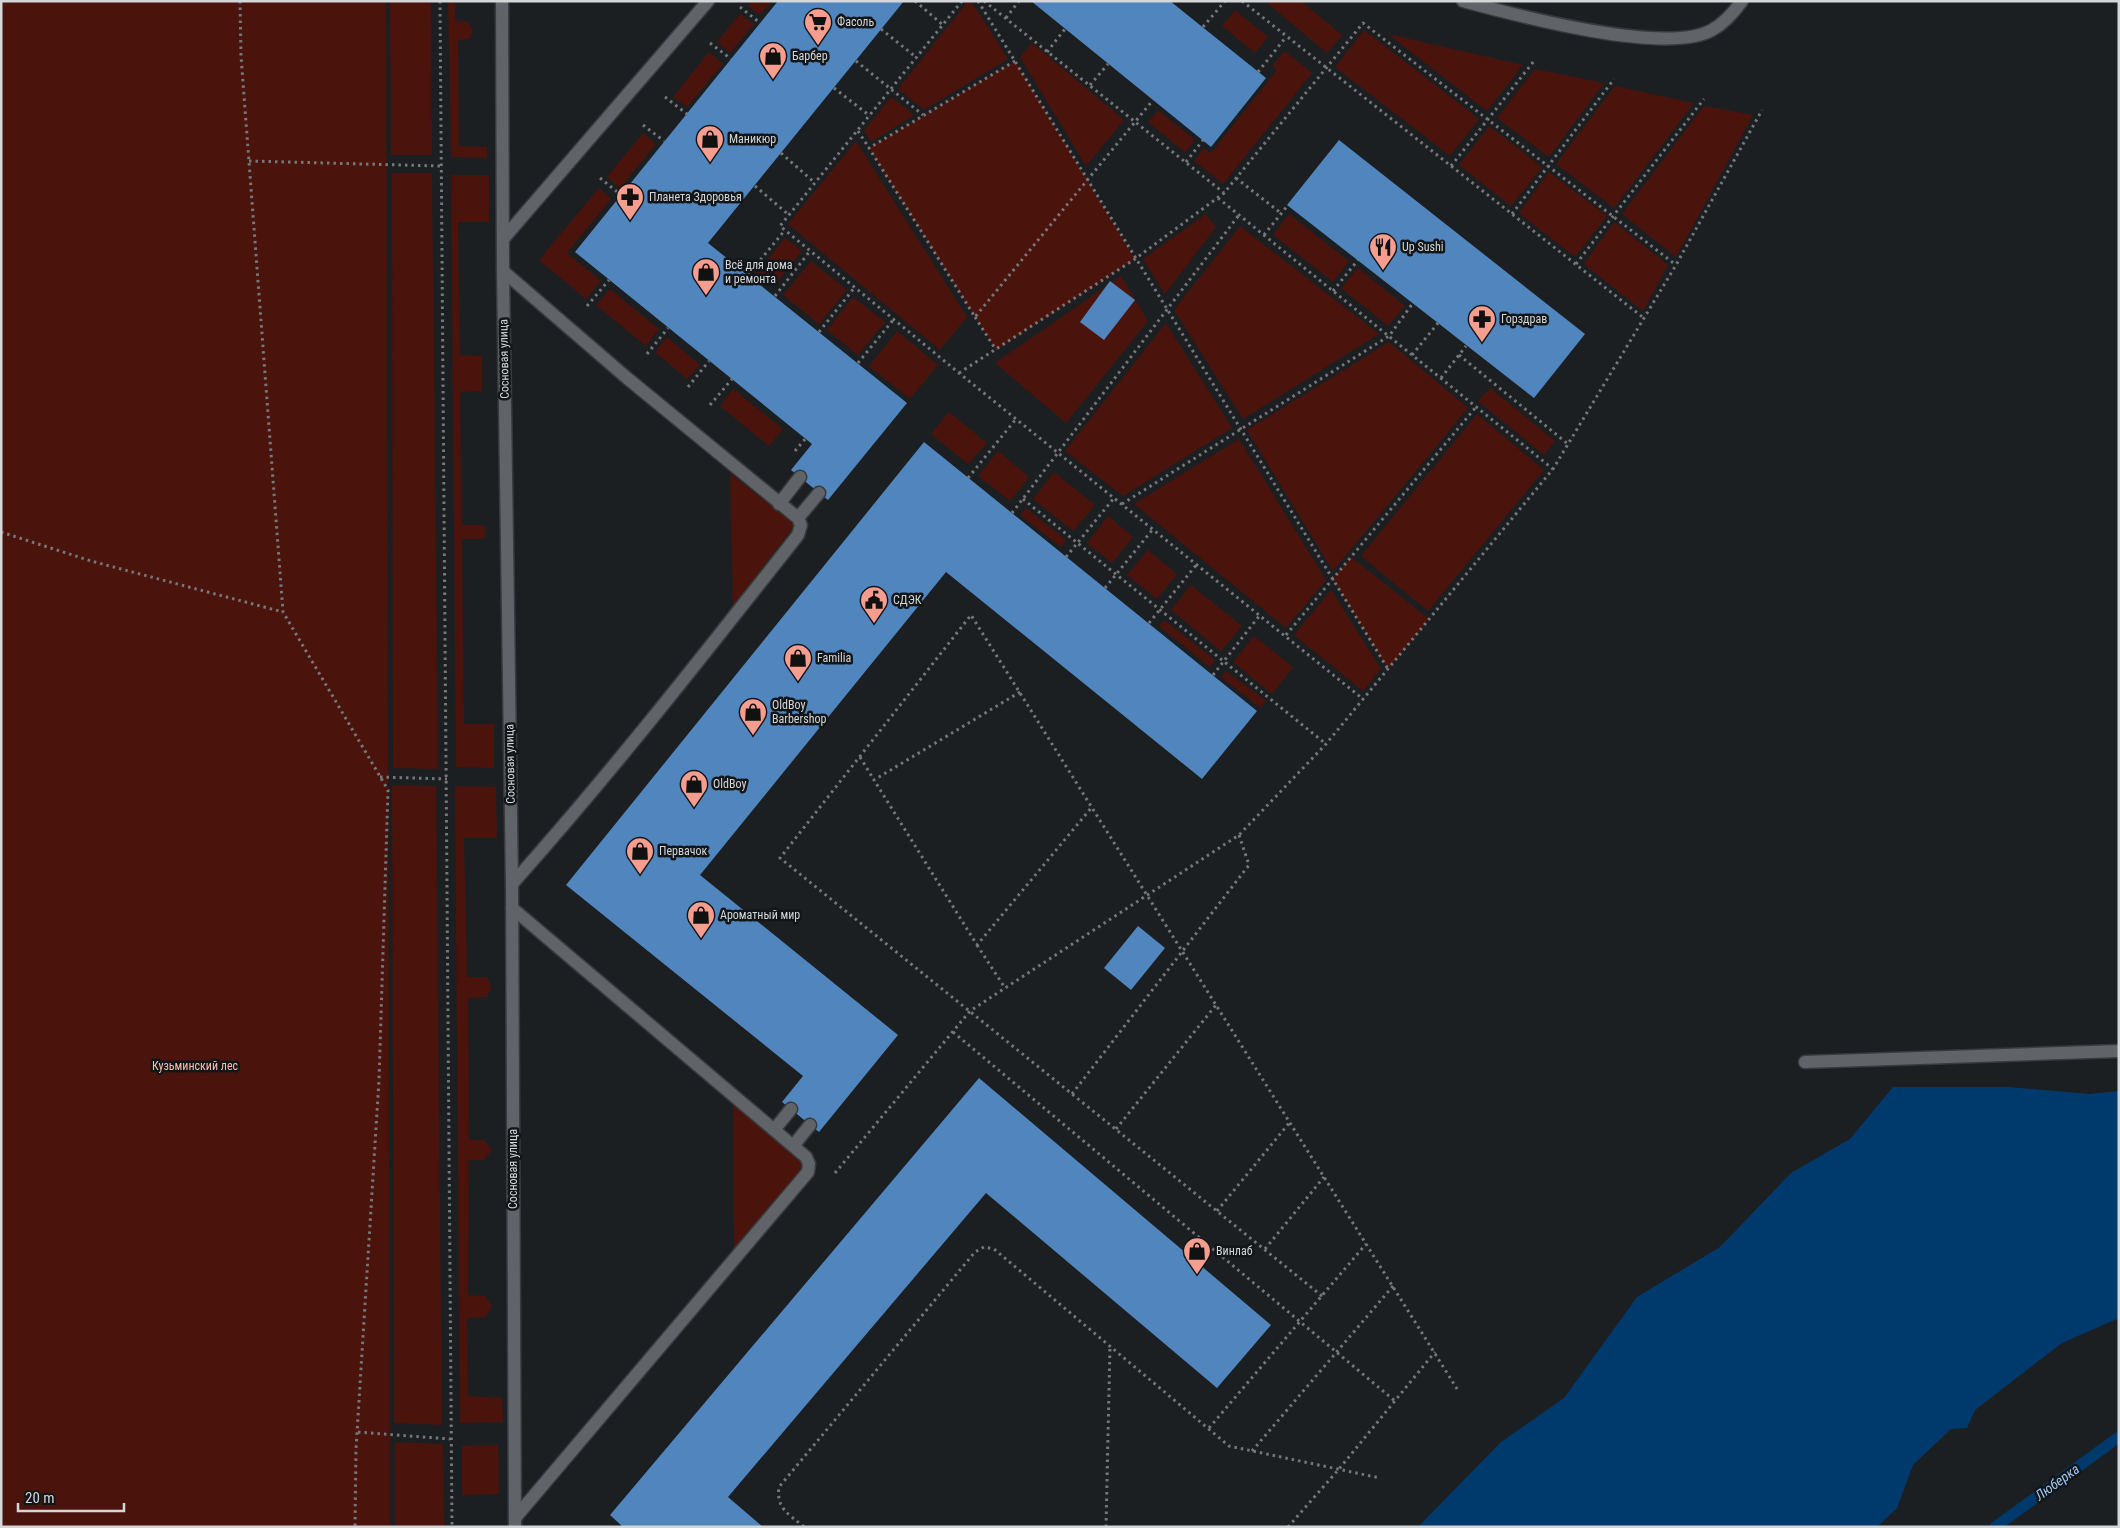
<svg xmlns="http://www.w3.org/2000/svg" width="2120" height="1528" font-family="'Roboto Condensed',sans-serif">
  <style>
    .green { fill: #4a140d }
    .water { fill: #003a6d }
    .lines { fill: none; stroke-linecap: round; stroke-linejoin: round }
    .stream { stroke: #003a6d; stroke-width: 11 }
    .building { fill: #5085be }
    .lane-casing { stroke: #383a3d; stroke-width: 15 }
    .street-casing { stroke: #383a3d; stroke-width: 15 }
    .path { stroke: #75777a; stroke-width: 3; stroke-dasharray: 2.5 4; stroke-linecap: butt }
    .lane { stroke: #606367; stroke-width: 12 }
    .street { stroke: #606367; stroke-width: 12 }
    .labels { text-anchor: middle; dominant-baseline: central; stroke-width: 5; stroke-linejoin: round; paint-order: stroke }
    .poi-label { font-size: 12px; fill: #d4d6d8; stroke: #131619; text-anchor: start }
    .street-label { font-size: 12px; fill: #d4d6d8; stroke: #131619 }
    .park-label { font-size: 12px; fill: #febbaf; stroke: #131619 }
    .water-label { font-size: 14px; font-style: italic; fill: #9ec8f7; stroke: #131619 }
  </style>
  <rect width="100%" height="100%" fill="#1c1f22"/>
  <!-- green -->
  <path class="green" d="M1 1H386L390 1527H1Z
    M390 1H431L432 155H391Z
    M448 1H455V21L468 22 473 30 469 39 458 40 459 146 487 147V158L451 157Z
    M752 1H772L760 15 748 6Z
    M968 1H971L1008 59 924 110 898 89Z
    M1265 1H1301L1342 35 1327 53Z
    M1235 10 1268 37 1255 53 1222 26Z
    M740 14 754 24 730 53 717 42Z
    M1364 30 1479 119 1450 156 1335 67Z
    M1388 34 1523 65 1487 111Z
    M1032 43 1124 120 1086 166 1020 57Z
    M1285 51 1312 73 1223 184 1194 161 1204 148 1211 153 1277 70 1272 66Z
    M709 52 723 64 687 107 673 97Z
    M1015 61 1135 259 996 350 869 148Z
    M1535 69 1604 83 1549 157 1497 118Z
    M1615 86 1694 103 1614 208 1556 164Z
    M891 97 914 115 871 142 864 131Z
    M1704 106 1753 115 1676 257 1622 214Z
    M1158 110 1195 140 1185 152 1148 122Z
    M1489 126 1542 167 1511 206 1459 165Z
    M643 133 656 144 620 188 607 177Z
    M856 141 967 317 940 350 788 224Z
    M1549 172 1607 216 1575 257 1519 213Z
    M392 173H432L438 769 393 768Z
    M451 175H489V222H458L460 355 482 356V391L460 392 462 525H483L486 532 483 539H462L464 724H494V768L456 767Z
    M599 188 611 199 567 253 601 281 586 299 539 260Z
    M1206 214 1216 227 1165 294 1143 259Z
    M1289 214 1349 261 1333 282 1273 235Z
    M1614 222 1668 265 1643 311 1584 264Z
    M1240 226 1379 334 1243 419 1174 310Z
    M785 238 802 251 774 286 757 273Z
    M811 261 847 290 819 324 783 295Z
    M1358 268 1405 306 1388 326 1341 288Z
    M1121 276 1148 321 1066 423 995 363Z
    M610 289 659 329 646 346 596 305Z
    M853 297 885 322 858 355 827 330Z
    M1166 323 1232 428 1123 496 1065 451Z
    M897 331 938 365 910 399 869 366Z
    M667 337 700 365 687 379 655 352Z
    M1389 342 1468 408 1333 571 1247 430Z
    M1490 388 1555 441 1544 455 1478 401Z
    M733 389 783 429 769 446 720 406Z
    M949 412 987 443 968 464 931 434Z
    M1477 414 1544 470 1428 611 1361 556Z
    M1239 439 1326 580 1286 628 1134 504Z
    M998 451 1029 477 1010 501 978 476Z
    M1054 472 1095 505 1073 531 1033 499Z
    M730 473 795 525 733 606Z
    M1026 508 1066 540 1061 547 1020 515Z
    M1108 516 1133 537 1112 563 1087 543Z
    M1148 550 1177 574 1157 599 1127 575Z
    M1351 557 1429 619 1388 669 1333 579Z
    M1191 585 1242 626 1221 651 1171 610Z
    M1331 590 1381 669 1363 691 1294 635Z
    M1164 620 1215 660 1210 667 1159 626Z
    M1254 636 1293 667 1272 694 1233 662Z
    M1226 671 1266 701 1261 708 1221 677Z
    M392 785 436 786 442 1425 394 1423Z
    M455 786 496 787 497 838H464L467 977H487L491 987 487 997 468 998 469 1140H484L492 1150 484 1160H469L468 1295 485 1296 492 1306 486 1317 467 1318 468 1396 502 1398 503 1422 460 1423Z
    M733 1102 807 1165 734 1249Z
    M395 1442 443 1444 444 1527H395Z
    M498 1445 499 1494 462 1495V1446Z"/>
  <!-- water -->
  <path class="water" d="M1893 1087H2008L2090 1094 2119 1091V1318L2062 1343 1975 1410 1967 1428 1951 1429 1913 1465 1897 1508 1877 1527H1418L1501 1442 1564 1398 1637 1297 1720 1247 1791 1173 1850 1139Z"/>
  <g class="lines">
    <!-- stream -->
    <path class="stream" d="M1995 1527 2119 1437"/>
  </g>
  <!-- building -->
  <path class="building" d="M778 1H904L708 243 907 403 828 500 791 470 812 444 575 252Z
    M1031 1H1170L1266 78 1211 147Z
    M1339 140 1585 334 1534 398 1287 205Z
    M1110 281 1135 300 1104 340 1080 322Z
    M924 442 1257 711 1202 779 946 572 700 875 898 1035 819 1132 782 1102 803 1076 566 885Z
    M1138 926 1165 948 1131 990 1104 968Z
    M979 1078 1271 1325 1217 1388 986 1193 728 1497 763 1527H623L610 1515Z"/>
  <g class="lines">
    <!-- lane casing -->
    <g class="lane-casing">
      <path id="lane" d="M1463 1C1515 15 1666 56 1712 30 1725 23 1734 12 1742 1
        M503 239 708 1
        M503 271 627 378 798 518 801 525 798 535C705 653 612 772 512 884
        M779 504 800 477
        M798 518 819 493
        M512 908 806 1157 809 1164 808 1172 515 1518
        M1805 1062 2119 1051
        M774 1130 791 1109
        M793 1146 810 1125"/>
    </g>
    <!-- street casing -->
    <g class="street-casing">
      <path id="street" d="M502 1 503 271 512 884 515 1527"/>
    </g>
    <!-- path -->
    <path class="path" d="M240 1 241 56 283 612 388 790 379 1080 356 1449 355 1527
      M440 1 452 1527
      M915 1 943 25
      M962 1 780 226 959 373 1363 699
      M978 1 1388 669
      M984 1 1224 193
      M1242 1 1645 319
      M740 7 760 23
      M1006 18 1019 1
      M1203 27 1225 1
      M881 29 917 58
      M710 43 731 59
      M1047 52 1065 29
      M856 61 923 115
      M1015 61 869 148 975 317 1153 100
      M1258 72 1286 37
      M1090 85 1108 64
      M834 88 870 116
      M665 97 687 114
      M643 125 664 141
      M858 131 869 148
      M781 153 815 183
      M249 161 440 166
      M1186 162 1203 140
      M1451 166 1534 61
      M600 178 621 195
      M1236 178 1282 214
      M755 186 789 215
      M1218 198 1553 469
      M1512 214 1614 79
      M1264 235 1288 205
      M1576 264 1704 99
      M748 275 785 230
      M1333 291 1358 260
      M775 296 810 251
      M587 306 609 280
      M975 317 996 350
      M819 332 855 287
      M647 354 668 328
      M1412 355 1438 323
      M1459 355 1568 444
      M858 363 894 319
      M959 373 1135 259 1224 193 1363 23 1676 265
      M1441 378 1466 346
      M688 387 709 361
      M710 405 732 379
      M795 451 806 438
      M968 478 1016 419
      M1023 499 1326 744
      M1122 504 1389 336 1413 303
      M1012 513 1239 215
      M1 532 91 561 283 612
      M1066 557 1114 498
      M1105 588 1153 529
      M1149 623 1197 564
      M1286 635 1476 407
      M1213 675 1260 615
      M1020 692 874 780 977 945 1092 807
      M860 757 874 780
      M380 777 447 779
      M977 945 1005 988
      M953 1032 1395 1401
      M1072 1094 1249 865 1239 835
      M1116 1129 1216 1005
      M835 1173 970 1011 1239 835 1326 744 1553 469 1676 265 1762 110
      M1217 1211 1290 1122
      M1265 1249 1324 1177
      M1322 1296 780 858 971 615 1459 1392
      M1209 1428 1366 1244
      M358 1432 450 1439
      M1252 1451 1393 1286
      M804 1527C789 1514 776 1509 779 1487L975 1252 984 1247 994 1249 1229 1446 1380 1478
      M1106 1527 1110 1345
      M1288 1527 1339 1469 1435 1352"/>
    <!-- lane -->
    <use href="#lane" class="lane"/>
    <!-- street -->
    <use href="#street" class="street"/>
  </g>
  <!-- icons -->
  <defs>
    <g id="supermarket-pin" transform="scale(1.4375)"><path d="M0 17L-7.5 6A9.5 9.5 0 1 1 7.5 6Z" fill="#f59d8e" stroke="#131619"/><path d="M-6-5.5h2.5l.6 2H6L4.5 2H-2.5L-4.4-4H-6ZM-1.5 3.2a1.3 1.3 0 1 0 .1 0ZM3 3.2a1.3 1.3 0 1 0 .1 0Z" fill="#111"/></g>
    <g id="shop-pin" transform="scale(1.4375)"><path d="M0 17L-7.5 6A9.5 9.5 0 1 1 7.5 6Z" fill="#f59d8e" stroke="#131619"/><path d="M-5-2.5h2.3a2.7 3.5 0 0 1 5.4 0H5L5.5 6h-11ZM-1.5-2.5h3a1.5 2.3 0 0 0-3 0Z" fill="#111"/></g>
    <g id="pharmacy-pin" transform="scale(1.4375)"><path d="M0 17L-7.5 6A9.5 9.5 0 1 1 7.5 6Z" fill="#f59d8e" stroke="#131619"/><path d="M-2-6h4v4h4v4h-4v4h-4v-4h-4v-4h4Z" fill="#111"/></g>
    <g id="restaurant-pin" transform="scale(1.4375)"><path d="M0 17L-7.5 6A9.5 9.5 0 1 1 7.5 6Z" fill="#f59d8e" stroke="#131619"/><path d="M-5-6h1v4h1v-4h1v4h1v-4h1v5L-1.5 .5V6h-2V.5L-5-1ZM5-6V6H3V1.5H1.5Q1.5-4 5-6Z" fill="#111"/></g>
    <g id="civic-pin" transform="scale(1.4375)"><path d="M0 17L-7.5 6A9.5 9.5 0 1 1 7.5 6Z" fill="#f59d8e" stroke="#131619"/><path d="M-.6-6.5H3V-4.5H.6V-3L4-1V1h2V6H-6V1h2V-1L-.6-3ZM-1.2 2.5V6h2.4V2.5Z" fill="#111"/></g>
  </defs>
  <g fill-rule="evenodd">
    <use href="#supermarket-pin" x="818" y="22"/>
    <use href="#shop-pin" x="773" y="56"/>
    <use href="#shop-pin" x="710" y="139"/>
    <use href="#pharmacy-pin" x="630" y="197"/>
    <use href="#restaurant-pin" x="1383" y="247"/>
    <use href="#shop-pin" x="706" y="272"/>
    <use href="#pharmacy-pin" x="1482" y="319"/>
    <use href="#civic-pin" x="874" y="600"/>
    <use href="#shop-pin" x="798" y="658"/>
    <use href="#shop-pin" x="753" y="712"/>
    <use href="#shop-pin" x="694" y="784"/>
    <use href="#shop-pin" x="640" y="851"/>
    <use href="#shop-pin" x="701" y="915"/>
    <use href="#shop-pin" x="1197" y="1251"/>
  </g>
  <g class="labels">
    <!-- poi labels -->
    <g class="poi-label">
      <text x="837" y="22">Фасоль</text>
      <text x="792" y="56">Барбер</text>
      <text x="729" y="139">Маникюр</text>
      <text x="649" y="197">Планета Здоровья</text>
      <text x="1402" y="247">Up Sushi</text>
      <text x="725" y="265">Всё для дома<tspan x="725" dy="14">и ремонта</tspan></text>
      <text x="1501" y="319">Горздрав</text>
      <text x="893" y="600">СДЭК</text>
      <text x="817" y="658">Familia</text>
      <text x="772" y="705">OldBoy<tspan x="772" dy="14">Barbershop</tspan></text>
      <text x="713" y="784">OldBoy</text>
      <text x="659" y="851">Первачок</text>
      <text x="720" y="915">Ароматный мир</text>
      <text x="1216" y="1251">Винлаб</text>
    </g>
    <!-- street labels -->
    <g class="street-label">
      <text transform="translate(504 359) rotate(-91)">Сосновая улица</text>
      <text transform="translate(510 764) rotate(-91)">Сосновая улица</text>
      <text transform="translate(513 1169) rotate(-90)">Сосновая улица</text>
    </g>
    <!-- park labels -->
    <g class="park-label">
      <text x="195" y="1066">Кузьминский лес</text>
    </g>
    <!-- water labels -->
    <g class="water-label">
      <text transform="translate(2057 1482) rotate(-36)">Люберка</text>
    </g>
  </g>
  <!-- border -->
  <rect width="2120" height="1528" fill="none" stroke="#d4d6d8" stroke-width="5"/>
  <!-- scale -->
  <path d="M18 1503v8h106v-8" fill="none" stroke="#d4d6d8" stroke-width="2.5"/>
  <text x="25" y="1503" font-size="15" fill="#d4d6d8" stroke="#131619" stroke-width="4" paint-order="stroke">20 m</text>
</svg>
